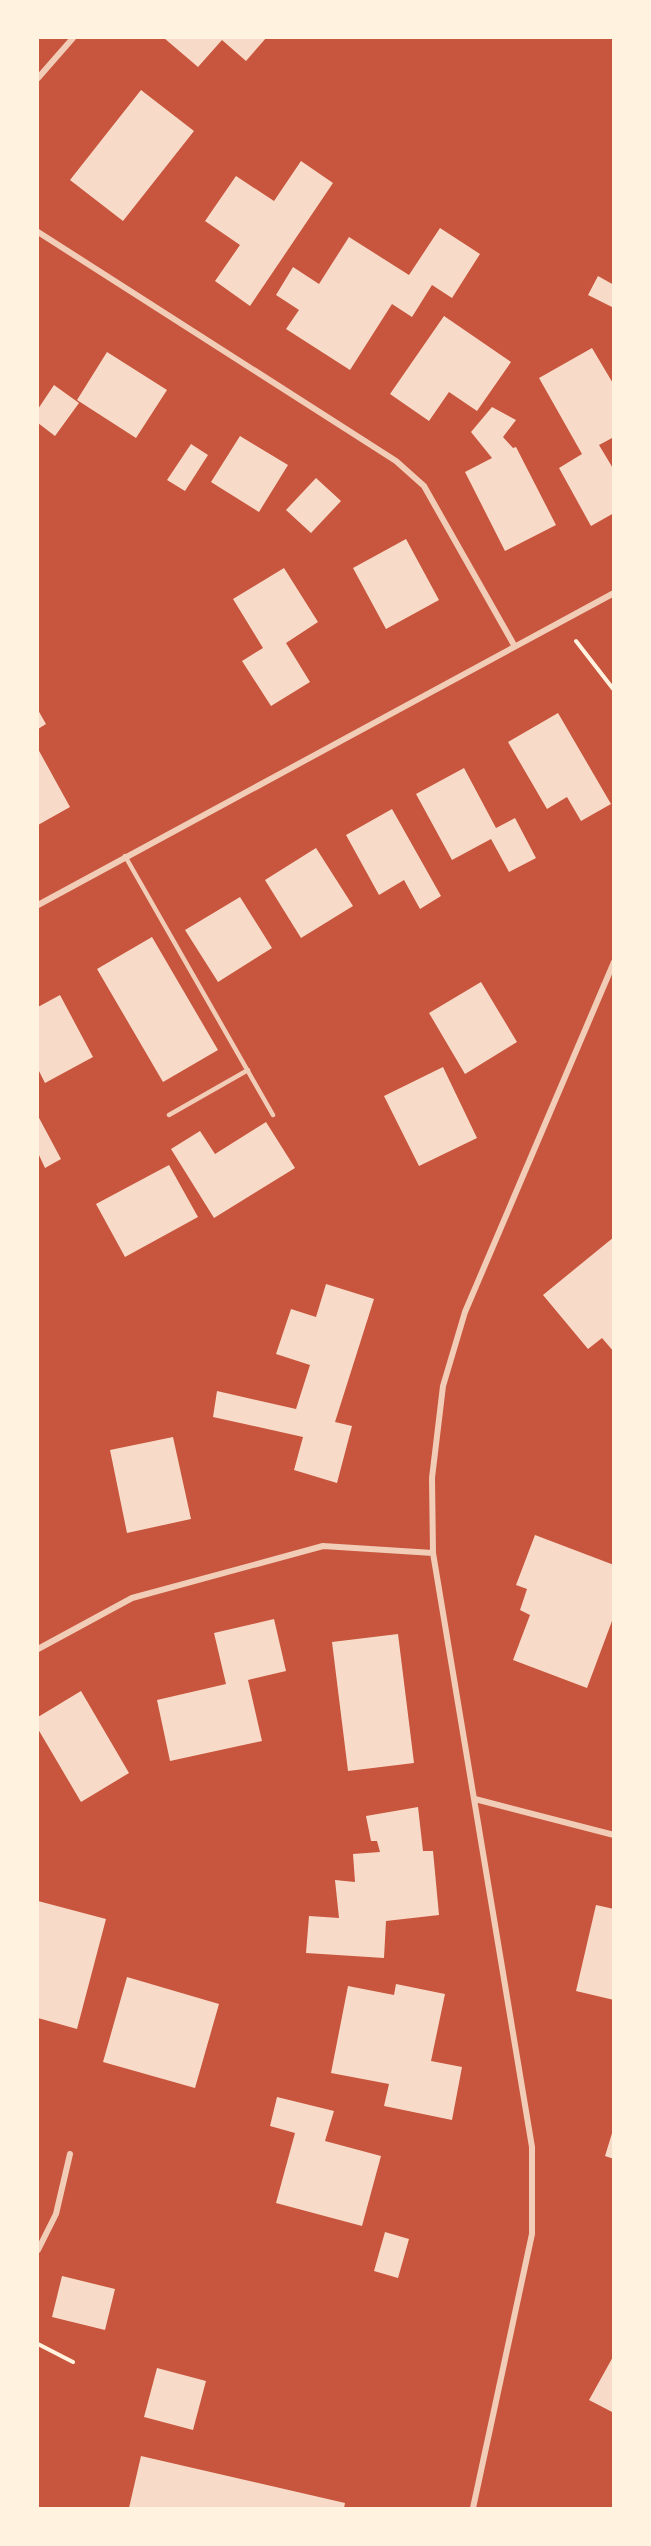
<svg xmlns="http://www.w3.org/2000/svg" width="651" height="2546" font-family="'Sofia Sans Condensed',sans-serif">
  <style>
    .building { fill: #f7dbc8 }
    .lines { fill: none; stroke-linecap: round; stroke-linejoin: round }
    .path { stroke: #fff3e0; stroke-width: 4 }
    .service { stroke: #f1ccb7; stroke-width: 4.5 }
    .minor { stroke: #f1ccb7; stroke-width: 6 }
  </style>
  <rect width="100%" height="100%" fill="#c8553d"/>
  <!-- building -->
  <path class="building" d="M164 38H266L246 61 222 40 198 67Z
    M141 90 194 131 123 221 70 180Z
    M301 161 333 183 250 306 215 281 240 245 205 221 236 176 274 201Z
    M440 228 480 254 452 298 432 285 412 317 392 304 350 370 286 329 299 310 276 295 293 267 319 284 349 237 409 275Z
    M598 276 614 285V308L588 295Z
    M444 316 511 362 477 411 449 392 429 421 390 394Z
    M592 348 614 385V437L599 445 614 470V513L591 526 559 468 582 454 539 378Z
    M107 352 167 390 136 438 77 400Z
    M54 385 79 403 55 436 38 423V409Z
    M492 407 516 420 503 437 513 448 516 447 556 525 505 551 465 472 492 458 471 432Z
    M240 436 288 465 259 512 211 482Z
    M191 444 208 455 185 491 167 480Z
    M316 478 341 501 311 533 286 510Z
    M406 539 439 600 386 629 353 568Z
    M284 568 318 622 286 643 310 682 271 706 242 661 263 648 233 599Z
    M38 710 46 724 38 729Z
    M558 713 611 804 581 821 567 797 547 809 508 742Z
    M38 749 70 807 38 825Z
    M464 768 496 828 515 818 536 858 509 872 491 839 452 860 416 794Z
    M392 809 441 896 420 909 404 880 379 895 346 835Z
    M316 848 353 906 301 938 265 880Z
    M240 897 272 948 218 982 185 930Z
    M152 937 218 1050 163 1082 97 969Z
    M481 982 517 1042 465 1074 429 1013Z
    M60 995 93 1057 45 1083 38 1069V1007Z
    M443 1067 477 1138 419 1166 384 1096Z
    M38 1116 61 1159 45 1168 38 1153Z
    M266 1122 295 1168 214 1218 171 1149 200 1131 215 1154Z
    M169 1165 198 1217 125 1257 96 1204Z
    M614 1237V1352L602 1338 588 1349 543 1295Z
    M326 1284 374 1299 335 1422 352 1426 337 1483 294 1470 303 1437 213 1417 217 1391 296 1409 310 1365 276 1354 291 1309 316 1317Z
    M173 1437 191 1519 127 1533 110 1450Z
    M535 1535 614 1565V1622L612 1621 587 1688 513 1660 530 1615 520 1610 527 1589 516 1585Z
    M274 1619 286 1671 248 1680 262 1741 170 1761 157 1700 226 1684 214 1633Z
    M398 1634 414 1763 348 1771 332 1642Z
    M81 1691 129 1773 81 1802 38 1729V1717Z
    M418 1807 423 1851H433L439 1915 386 1921 384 1958 306 1953 309 1916 339 1918 335 1880 355 1882 353 1854 380 1852 377 1841H371L366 1816Z
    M38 1901 106 1919 77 2029 38 2018Z
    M596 1905 614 1909V2000L576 1991Z
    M127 1977 219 2004 195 2088 103 2062Z
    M396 1984 445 1994 431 2061 462 2067 452 2120 384 2106 389 2084 331 2073 348 1986 394 1995Z
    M277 2097 334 2111 325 2141 381 2156 362 2226 276 2203 295 2133 270 2126Z
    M613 2130H614V2159L605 2156Z
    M385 2232 409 2239 398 2278 374 2271Z
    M62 2276 115 2289 105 2330 52 2317Z
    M614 2355V2413L589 2400Z
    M157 2368 206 2381 193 2430 144 2417Z
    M141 2456 345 2503 344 2508H129Z"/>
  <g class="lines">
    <!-- path -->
    <path class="path" d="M576 641 614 690
      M38 2344 73 2362"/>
    <!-- service -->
    <path class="service" d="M125 856 273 1115
      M169 1115 248 1070"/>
    <!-- minor -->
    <path class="minor" d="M38 78 73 38
      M38 232 396 461 424 486 514 645
      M38 905 614 593
      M38 1649 132 1598 323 1546 433 1553
      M475 1799 614 1835
      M38 2250 56 2214 70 2154
      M473 2508 532 2234V2147L433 1553 432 1478 443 1386 465 1312 614 962"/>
  </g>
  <!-- border -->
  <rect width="651" height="2546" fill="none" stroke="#fff3e0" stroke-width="78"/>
</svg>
